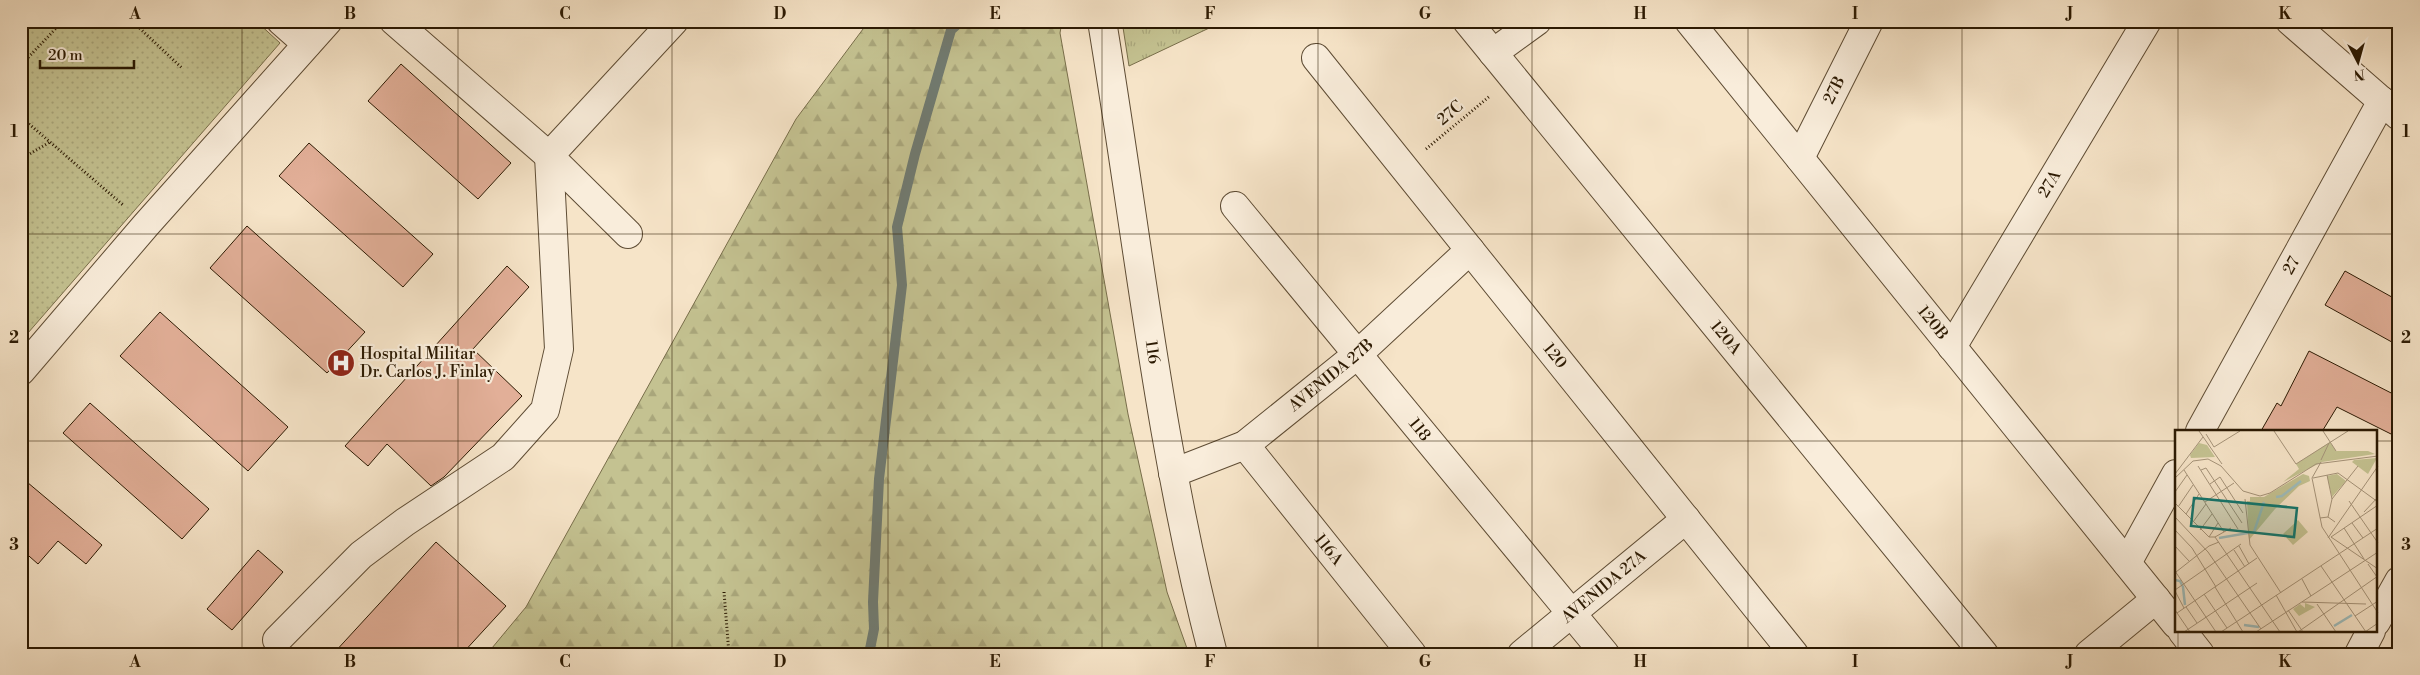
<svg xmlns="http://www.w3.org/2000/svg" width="2420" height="675" font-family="'Libre Bodoni',serif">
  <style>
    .grass { fill: url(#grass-tufts); stroke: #786e4a }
    .forest { fill: url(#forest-firs); stroke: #786e4a }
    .park { fill: url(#park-dots); stroke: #786e4a }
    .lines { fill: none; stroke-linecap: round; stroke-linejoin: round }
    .stream { stroke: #707b72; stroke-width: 10 }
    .building { fill: #e2af98; stroke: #2b1902 }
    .minor-casing { stroke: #5e4c34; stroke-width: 30 }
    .path { stroke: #2b1902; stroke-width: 3; stroke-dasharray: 1 2.5; stroke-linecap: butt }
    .minor { stroke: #f9eddb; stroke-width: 28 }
    .grid { fill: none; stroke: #2b1902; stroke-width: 1; stroke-opacity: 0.55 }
    .labels { text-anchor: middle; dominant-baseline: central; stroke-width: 4.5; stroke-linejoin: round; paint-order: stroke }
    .street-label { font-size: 16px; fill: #2b1902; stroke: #f9eddb }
    .poi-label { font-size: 16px; fill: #2b1902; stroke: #f9eddb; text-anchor: start }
    .inset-river { fill: none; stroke: #9ebdbd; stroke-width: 2.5 }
    .inset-road { fill: none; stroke: #a59379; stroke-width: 1 }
    .view { fill: #0f766e; fill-opacity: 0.15; stroke: #0f766e; stroke-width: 2.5 }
    .inset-edge { fill: none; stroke: #2b1902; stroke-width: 2.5 }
    .neatline { fill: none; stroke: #2b1902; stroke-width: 2 }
    .grid-label { font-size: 16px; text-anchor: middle; font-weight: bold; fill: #2b1902 }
  </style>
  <defs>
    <pattern id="grass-tufts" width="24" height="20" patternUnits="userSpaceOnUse" patternTransform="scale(1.25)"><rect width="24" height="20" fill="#c4c291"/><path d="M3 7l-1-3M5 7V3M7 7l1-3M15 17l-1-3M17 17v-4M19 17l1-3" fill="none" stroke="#a9a67b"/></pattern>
    <pattern id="forest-firs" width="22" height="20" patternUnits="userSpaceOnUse" patternTransform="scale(1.25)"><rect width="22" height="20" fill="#c4c291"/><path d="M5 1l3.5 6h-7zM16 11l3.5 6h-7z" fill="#a9a67b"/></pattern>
    <pattern id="park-dots" width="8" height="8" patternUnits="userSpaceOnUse" patternTransform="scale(1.25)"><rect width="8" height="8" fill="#c4c291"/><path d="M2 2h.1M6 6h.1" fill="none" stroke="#a9a67b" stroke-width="1.8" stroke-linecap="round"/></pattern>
  </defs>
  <rect width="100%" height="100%" fill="#f6e4c8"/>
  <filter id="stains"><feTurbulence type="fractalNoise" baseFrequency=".004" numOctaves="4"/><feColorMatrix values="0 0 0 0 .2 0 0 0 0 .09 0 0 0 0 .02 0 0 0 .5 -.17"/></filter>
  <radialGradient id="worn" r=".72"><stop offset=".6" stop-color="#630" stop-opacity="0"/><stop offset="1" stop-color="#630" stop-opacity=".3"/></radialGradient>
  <!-- grass -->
  <path class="grass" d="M1122 21H1224L1129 66Z"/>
  <!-- forest -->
  <path class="forest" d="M869 21H1062L1060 33 1128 414 1167 592 1189 654H487L526 607 796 119Z"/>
  <!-- park -->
  <path class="park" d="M21 21H256L280 43 21 341Z"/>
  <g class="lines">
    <!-- stream -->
    <path class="stream" d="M869 654 874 629 873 602 879 479 902 285 897 227 915 154 951 30 961 21"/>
  </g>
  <!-- building -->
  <path class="building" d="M401 64 511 163 478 199 368 101Z
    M309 143 433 254 403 287 279 176Z
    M247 226 365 332 327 373 210 268Z
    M507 266 529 287 473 349 522 396 444 477 431 486 387 444 368 466 345 446Z
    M2345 271 2399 301V346L2325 305Z
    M160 312 288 427 248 471 120 356Z
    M2309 351 2399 397V438L2337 407 2323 430 2326 431H2261L2277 403 2281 406Z
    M90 403 209 509 182 539 63 433Z
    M21 477 102 545 86 564 58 541 38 564 21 549Z
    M436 542 506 606 462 654H333Z
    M258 550 283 572 232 630 207 609Z"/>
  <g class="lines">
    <!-- minor casing -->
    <g class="minor-casing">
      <g id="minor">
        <path d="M281 21 307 44"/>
        <path d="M394 21 549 156 674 21"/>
        <path id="s1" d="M1102 21C1137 232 1159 447 1213 654"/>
        <path id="s2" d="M1467 21 1984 654"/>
        <path id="s3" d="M1689 21 2176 624"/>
        <path d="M2290 21 2399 116"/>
        <path d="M1493 53 1537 21"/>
        <path id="s4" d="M1316 58 1794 654"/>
        <path d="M549 156 628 234"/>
        <path id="s5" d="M1800 158 1869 21"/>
        <path id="s6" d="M1235 206 1605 654"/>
        <path id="s7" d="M1952 347 2147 21"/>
        <path d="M21 371 146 225 328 21"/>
        <path id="s8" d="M2200 431 2382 101"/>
        <path id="s9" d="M1245 445 1412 654"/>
        <path id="s10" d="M1173 473 1245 445 1358 354 1470 250"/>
        <path d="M2127 563 2176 474"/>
        <path d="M2376 622 2399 581"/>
        <path d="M2182 631 2200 654"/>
        <path d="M277 640 361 555 405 522 503 457 545 410 559 349 549 156"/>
        <path id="s11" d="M1522 654 1686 519"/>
        <path d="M2089 654 2156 599"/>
        <path d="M2359 654 2371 631"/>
      </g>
    </g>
    <!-- path -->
    <path class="path" d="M132 21 183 69
      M21 65 63 21
      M21 117 123 205
      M1426 149 1490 96
      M21 159 50 142
      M724 592 729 654"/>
    <!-- minor -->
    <use href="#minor" class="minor"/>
  </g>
  <!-- grid -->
  <path class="grid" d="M242 21V654M458 21V654M672 21V654M888 21V654M1102 21V654M1318 21V654M1532 21V654M1748 21V654M1962 21V654M2178 21V431M21 234H2399M21 441H2176M2376 441H2399M2178 631V654"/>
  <!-- icons -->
  <defs>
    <g id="hospital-disc" transform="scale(1.4375)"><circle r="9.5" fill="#8f2418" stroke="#f9eddb"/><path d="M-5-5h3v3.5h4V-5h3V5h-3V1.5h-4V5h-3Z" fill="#fff"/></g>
  </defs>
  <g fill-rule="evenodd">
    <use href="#hospital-disc" x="341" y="363"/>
  </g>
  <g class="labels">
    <!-- street labels -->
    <g class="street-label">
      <text stroke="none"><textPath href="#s5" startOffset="76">27B</textPath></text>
      <text transform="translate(1450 113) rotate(-40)">27C</text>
      <text stroke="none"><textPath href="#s7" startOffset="190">27A</textPath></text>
      <text stroke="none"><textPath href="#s8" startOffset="189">27</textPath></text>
      <text stroke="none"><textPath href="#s3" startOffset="388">120B</textPath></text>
      <text stroke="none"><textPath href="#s2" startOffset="409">120A</textPath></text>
      <text stroke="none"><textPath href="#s1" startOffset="335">116</textPath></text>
      <text stroke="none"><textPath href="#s4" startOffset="382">120</textPath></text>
      <text stroke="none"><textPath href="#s10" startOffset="188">AVENIDA 27B</textPath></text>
      <text stroke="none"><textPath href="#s6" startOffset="290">118</textPath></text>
      <text stroke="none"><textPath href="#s9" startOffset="134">116A</textPath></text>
      <text stroke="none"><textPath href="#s11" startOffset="106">AVENIDA 27A</textPath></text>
    </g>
    <!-- poi labels -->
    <g class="poi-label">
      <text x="360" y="354">Hospital Militar<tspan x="360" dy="18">Dr. Carlos J. Finlay</tspan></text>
    </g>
  </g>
  <!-- overview -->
  <g transform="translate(2175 430)">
    <rect width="202" height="202" fill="#f6e4c8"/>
    <path d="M155 12 161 21H193L200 24 147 32 108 52 124 39 121 34ZM24 13 32 15 40 27 16 28 15 25Z" fill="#c4c291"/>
    <path d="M128 44 134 46 135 51 124 56 100 79 74 110 72 71H75V67H89ZM130 173 140 177 124 186 118 179 125 174 130 178Z" fill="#c4c291"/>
    <path d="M202 28 193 44 177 32 179 30ZM162 44 171 51 157 67 152 46ZM123 90 133 102 118 115 108 104Z" fill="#c4c291"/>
    <path class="inset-river" d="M101 67 107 66 126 51M44 108 79 102 89 72M0 150 5 151 8 157 10 175M69 195 84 197M159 196 177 185"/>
    <path class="inset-road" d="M24 1 47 34M99 1 121 34 173 1M148 1 161 21M31 4 39 17 65 1M146 30 154 13M23 36 63 99M9 40 49 102M26 40 31 38 67 93M0 44 28 7M152 45 157 69 153 87M0 48 18 31 33 29 46 36 68 61 85 66 95 63 141 34 203 26M137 48 147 97 203 183M137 48 146 32M138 48 163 43 203 72M35 54 45 47 68 83M0 62 12 45M70 69 75 115 106 163M157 69 183 36M174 71 203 113M30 72 59 53M0 73 34 107M203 75 156 107 203 139M3 77 18 55M189 82 203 67M11 84 24 64M0 87 33 122 86 199M145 88 153 87 160 92M18 92 31 74M177 93 188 108M169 98 189 129M0 100 17 118 41 157M25 100 37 84M34 107H40L56 98M34 107 43 93M40 107 105 202M153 108 203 36M0 116 14 131M64 116 74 134M59 120 70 137M193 134 202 147M146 136 191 202M0 141 41 202M1 142 34 116 44 112M127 149 136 166M40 157 68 202M0 160 66 114M0 161 9 178M29 164 52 198M101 165 122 202M127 172 191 174M142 174 161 202M11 177 22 193M0 180 15 202M113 180 128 202M2 183 82 128M180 186 203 171M9 202 82 153M46 202 203 98M81 202 203 122M123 202 203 146M190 202 203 193"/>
    <path class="view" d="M19 68 122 78 119 107 16 96Z"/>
    <rect width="202" height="202" class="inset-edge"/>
  </g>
  <!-- margin -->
  <rect width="2420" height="675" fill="none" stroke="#f6e4c8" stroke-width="55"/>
  <!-- north arrow -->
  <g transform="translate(2358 62) rotate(174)" stroke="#f9eddb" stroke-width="4" paint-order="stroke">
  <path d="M0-4L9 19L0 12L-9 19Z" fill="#2b1902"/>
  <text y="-8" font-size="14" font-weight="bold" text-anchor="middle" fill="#2b1902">N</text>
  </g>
  <!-- scale -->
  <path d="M40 60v8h94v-8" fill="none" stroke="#2b1902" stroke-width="2.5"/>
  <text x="48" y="60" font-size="15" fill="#2b1902" stroke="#f9eddb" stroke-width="4" paint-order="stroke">20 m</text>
  <rect x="28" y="28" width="2364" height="620" class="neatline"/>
  <g class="grid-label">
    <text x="135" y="19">A</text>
    <text x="350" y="19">B</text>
    <text x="565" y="19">C</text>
    <text x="780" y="19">D</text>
    <text x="995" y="19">E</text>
    <text x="1210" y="19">F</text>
    <text x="1425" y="19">G</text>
    <text x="1640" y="19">H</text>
    <text x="1855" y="19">I</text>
    <text x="2070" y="19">J</text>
    <text x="2285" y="19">K</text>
    <text x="14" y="137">1</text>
    <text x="2406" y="137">1</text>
    <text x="14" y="343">2</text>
    <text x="2406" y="343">2</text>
    <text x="14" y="550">3</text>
    <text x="2406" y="550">3</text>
    <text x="135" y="667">A</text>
    <text x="350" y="667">B</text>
    <text x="565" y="667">C</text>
    <text x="780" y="667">D</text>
    <text x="995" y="667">E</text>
    <text x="1210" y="667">F</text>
    <text x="1425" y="667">G</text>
    <text x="1640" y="667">H</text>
    <text x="1855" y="667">I</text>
    <text x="2070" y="667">J</text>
    <text x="2285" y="667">K</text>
  </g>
  <rect width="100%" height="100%" filter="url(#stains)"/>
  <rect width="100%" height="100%" fill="url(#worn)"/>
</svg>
